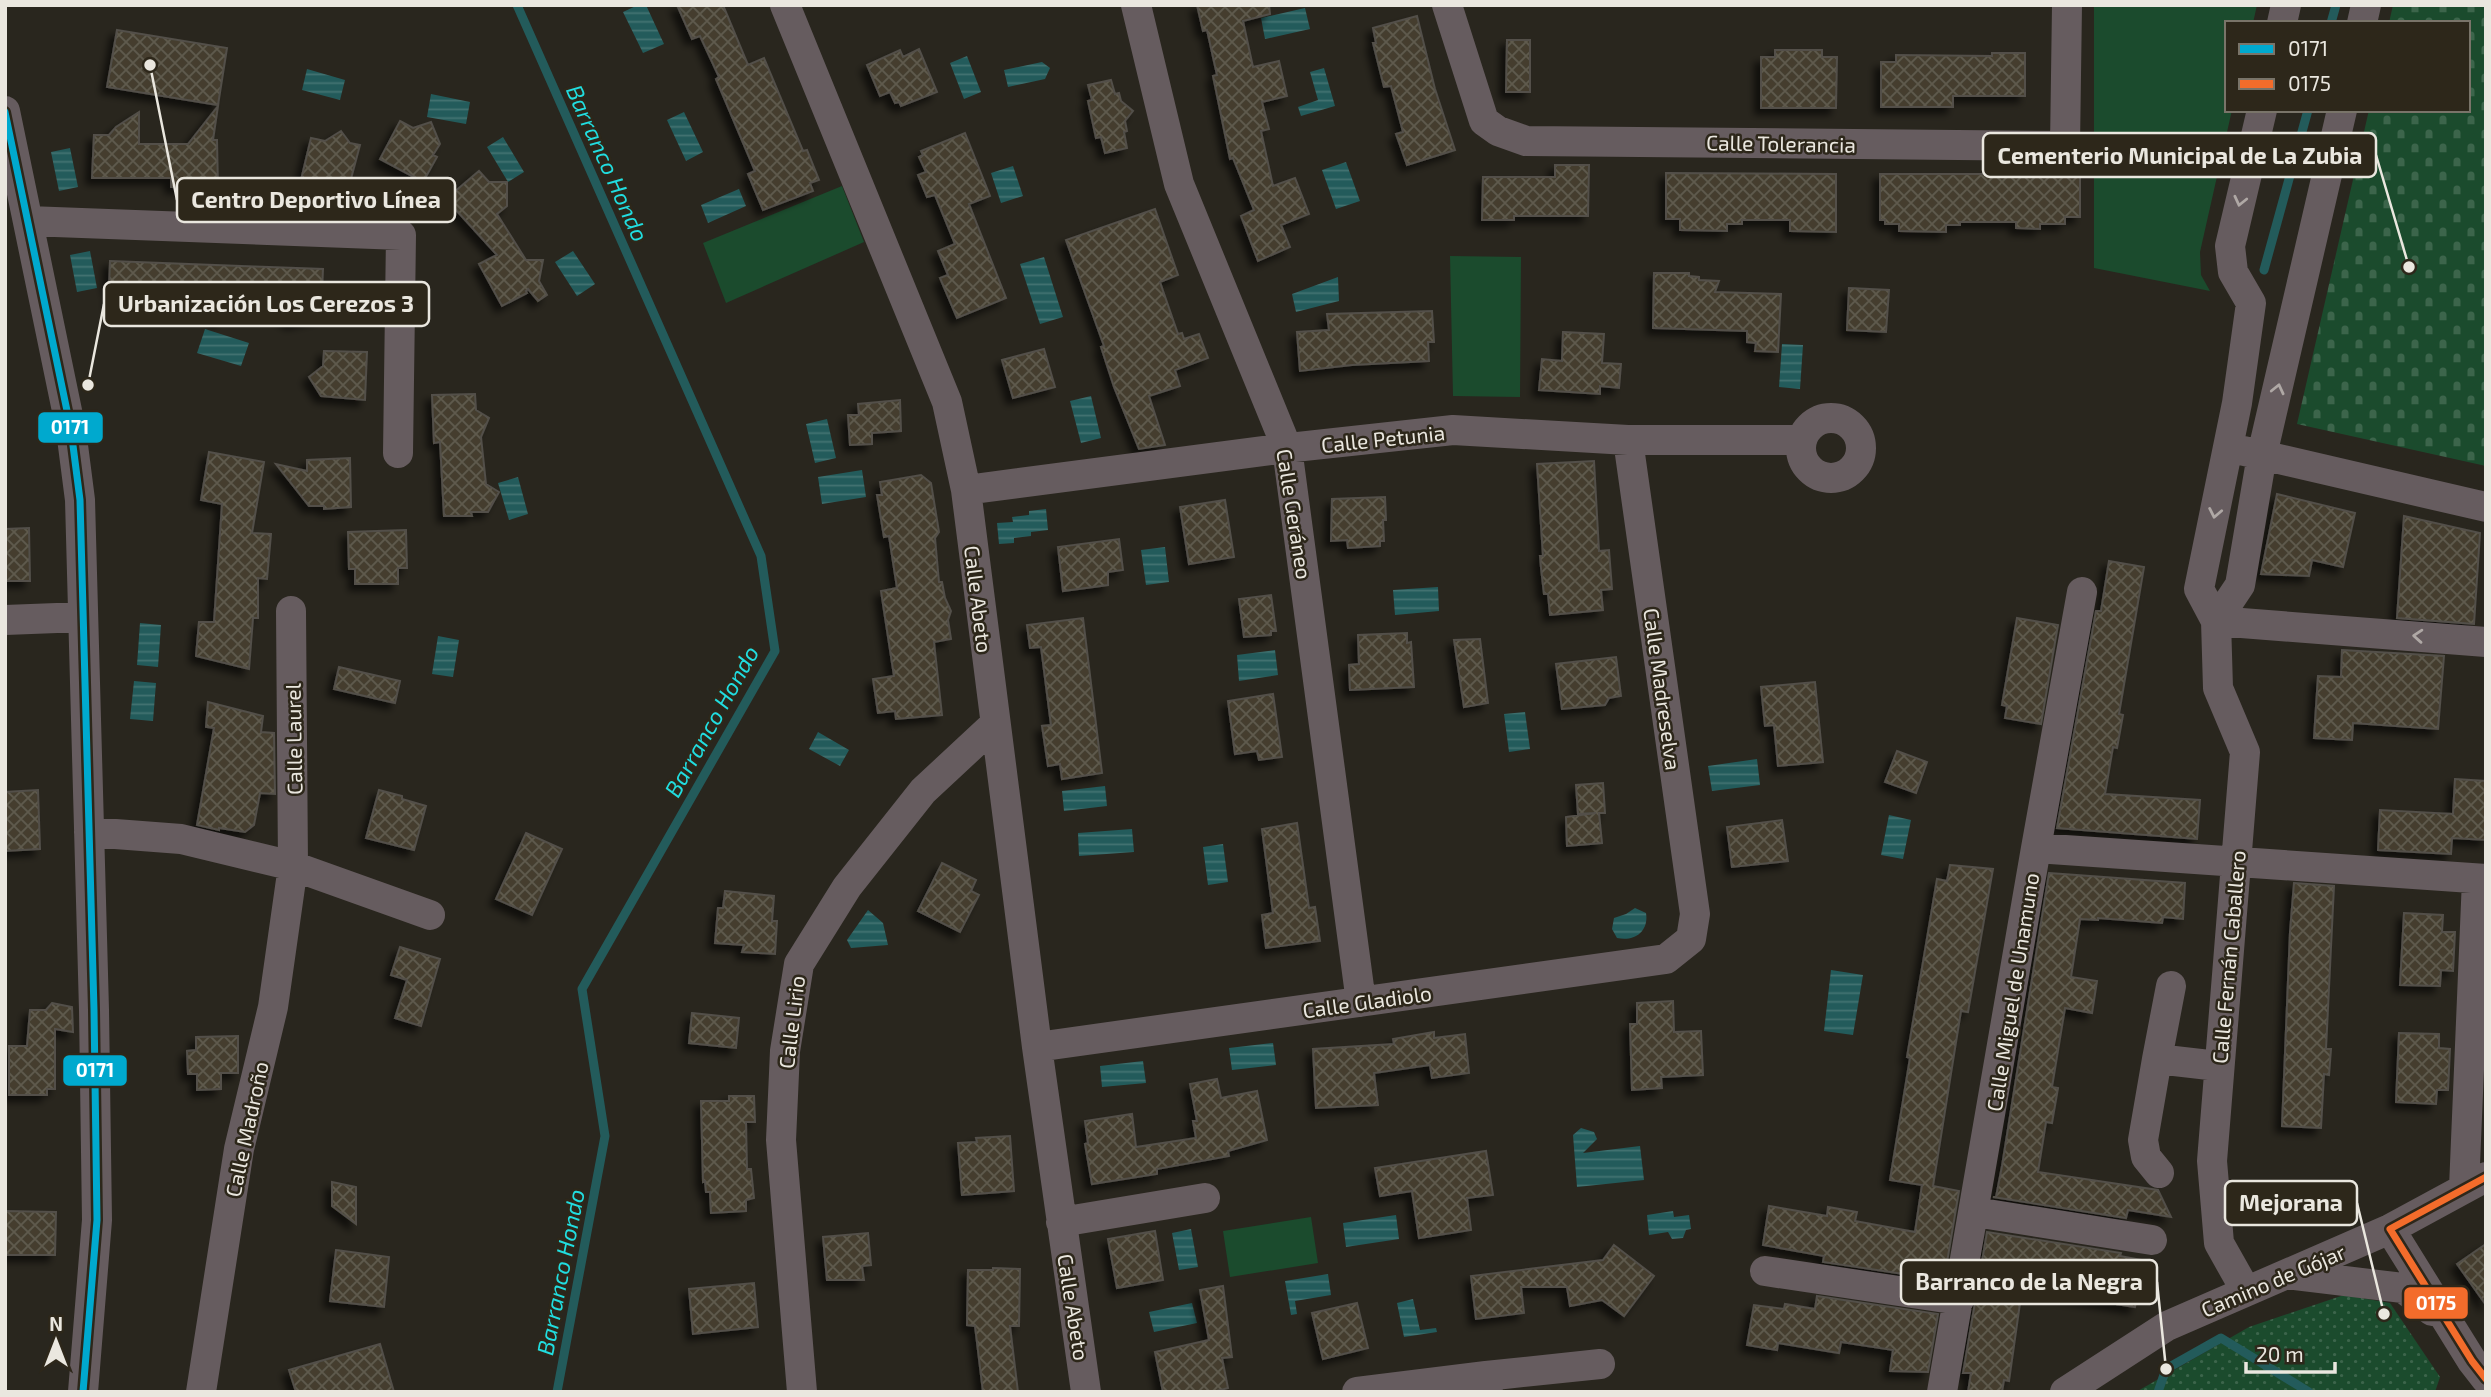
<svg xmlns="http://www.w3.org/2000/svg" width="2491" height="1397" font-family="'Exo 2',sans-serif">
  <style>
    .grass { fill: url(#grass-dots) }
    .cemetery { fill: url(#cemetery-stones) }
    .green { fill: #1b4b2d }
    .water { fill: url(#water-rules) }
    .lines { fill: none; stroke-linecap: round; stroke-linejoin: round }
    .stream { stroke: #235b5b; stroke-width: 9 }
    .building { fill: url(#building-cross-hatch); stroke: #524f49; stroke-width: 2; filter: url(#shadow) }
    .minor { stroke: #665c5f; stroke-width: 30 }
    .bus-1-casing { stroke: #2d271a; stroke-width: 12 }
    .bus-2-casing { stroke: #2d271a; stroke-width: 12 }
    .bus-1 { stroke: #00a9ce; stroke-width: 7 }
    .bus-2 { stroke: #f36c2b; stroke-width: 7 }
    .oneway { stroke: #afa8a5 }
    .labels { text-anchor: middle; dominant-baseline: central; stroke-width: 5; stroke-linejoin: round; paint-order: stroke }
    .street-label { font-size: 21px; fill: #eae7df; stroke: #2d271a }
    .water-label { font-size: 23px; font-style: italic; fill: #21dde0; stroke: #2d271a }
    .leader { fill: none; stroke: #eae7df; stroke-width: 2.5 }
    .callout-dot { fill: #eae7df; stroke: #2d271a; stroke-width: 2.5 }
    .callout { fill: #2d271a; stroke: #eae7df; stroke-width: 2.5 }
    .callout-label { font-size: 23px; text-anchor: middle; font-weight: bold; fill: #eae7df }
    .line-badge { stroke: #2d271a; stroke-width: 2.5 }
    .badge-label { font-size: 19px; text-anchor: middle; font-weight: bold; fill: #fff }
  </style>
  <defs>
    <pattern id="grass-dots" width="8" height="8" patternUnits="userSpaceOnUse" patternTransform="scale(1.75)"><rect width="8" height="8" fill="#1b4b2d"/><path d="M2 2h.1M6 6h.1" fill="none" stroke="#3c654b" stroke-width="1.8" stroke-linecap="round"/></pattern>
    <pattern id="cemetery-stones" width="16" height="16" patternUnits="userSpaceOnUse" patternTransform="scale(1.75)"><rect width="16" height="16" fill="#1b4b2d"/><path d="M2 7V4a2 2 0 0 1 4 0v3zM10 15v-3a2 2 0 0 1 4 0v3z" fill="#3c654b"/></pattern>
    <pattern id="water-rules" width="6" height="5" patternUnits="userSpaceOnUse" patternTransform="scale(1.75)"><rect width="6" height="5" fill="#235b5b"/><path d="M0 2.5h6" fill="none" stroke="#437372"/></pattern>
    <pattern id="building-cross-hatch" width="8" height="8" patternUnits="userSpaceOnUse" patternTransform="scale(1.75)"><rect width="8" height="8" fill="#443e2f"/><path d="M0 0l8 8M0 8l8-8" fill="none" stroke="#5f5a4d"/></pattern>
    <filter id="shadow"><feDropShadow dx="-6" dy="6" stdDeviation="3.5" flood-color="#0009"/></filter>
  </defs>
  <rect width="100%" height="100%" fill="#29261e"/>
  <!-- grass -->
  <path class="grass" d="M2344 1295 2390 1303 2440 1377 2435 1392H2136L2249 1327Z"/>
  <!-- cemetery -->
  <path class="cemetery" d="M2393 5H2486V466L2297 424 2369 110H2468V23H2389Z"/>
  <!-- green -->
  <path class="green" d="M2094 5H2257L2253 23H2227V110H2232L2200 252 2201 275 2210 291 2094 268Z
    M842 186 864 242 726 303 703 243Z
    M1450 256 1521 257 1520 397 1453 396Z
    M1311 1217 1318 1263 1230 1277 1223 1231Z"/>
  <!-- water -->
  <path class="water" d="M638 5H646L664 44 643 53 623 12Z
    M1305 8 1310 29 1265 39 1261 18Z
    M967 56 981 92 964 99 950 63Z
    M1042 62 1050 68 1045 79 1008 87 1004 70Z
    M1324 68 1335 106 1301 116 1298 107 1318 100 1310 72Z
    M307 69 345 80 340 100 302 90Z
    M431 94 470 102 466 124 427 117Z
    M684 112 703 152 686 161 667 120Z
    M503 137 524 172 508 182 487 147Z
    M70 148 78 187 59 191 51 152Z
    M1346 162 1360 201 1336 209 1322 170Z
    M1013 166 1023 196 1001 203 991 173Z
    M739 189 746 206 708 223 701 205Z
    M90 251 97 288 77 292 70 255Z
    M573 251 595 284 577 296 555 262Z
    M1044 257 1063 317 1040 324 1020 264Z
    M1338 277 1339 301 1296 312 1292 294Z
    M205 329 249 343 241 366 197 353Z
    M1782 344 1803 345 1800 389 1779 387Z
    M1091 396 1101 438 1081 443 1070 401Z
    M827 419 836 458 815 463 806 424Z
    M862 470 866 497 822 504 818 477Z
    M518 477 528 514 509 520 498 483Z
    M1046 509 1048 530 1031 532V536L1014 538V543L999 544 997 523 1013 522 1012 517 1029 515V511Z
    M1165 547 1169 582 1146 585 1141 550Z
    M1438 587 1439 611 1395 615 1393 590Z
    M140 623 161 625 158 667 137 665Z
    M438 636 459 640 453 677 432 674Z
    M1275 650 1278 675 1239 681 1237 655Z
    M134 681 156 683 153 721 130 719Z
    M1525 712 1530 749 1509 752 1504 714Z
    M818 732 849 750 840 766 809 749Z
    M1757 759 1760 785 1712 791 1708 766Z
    M1105 786 1107 806 1064 811 1062 791Z
    M1889 815 1911 820 1903 859 1881 855Z
    M1132 829 1134 852 1079 856 1078 833Z
    M1223 844 1228 882 1208 885 1203 847Z
    M1635 908 1646 913C1649 931 1635 942 1617 938L1612 929 1614 918 1626 914Z
    M868 910 883 923 888 945 851 948 847 940Z
    M1831 970 1863 975 1853 1035 1824 1031Z
    M1273 1043 1276 1065 1232 1070 1229 1048Z
    M1143 1061 1146 1083 1102 1087 1100 1066Z
    M1581 1128 1594 1132 1597 1139 1583 1153 1640 1146 1644 1180 1577 1187 1573 1135Z
    M1673 1211 1674 1217 1689 1215 1691 1229 1686 1230 1683 1238 1672 1239 1668 1232 1649 1235 1647 1215Z
    M1396 1215 1399 1239 1346 1247 1343 1223Z
    M1191 1229 1198 1267 1179 1270 1172 1233Z
    M1328 1274 1331 1295 1295 1301 1297 1314 1291 1315 1285 1281Z
    M1413 1299 1420 1330 1436 1328 1437 1332 1404 1337 1397 1303Z
    M1192 1303 1197 1323 1154 1332 1149 1312Z"/>
  <g class="lines">
    <!-- stream -->
    <path class="stream" d="M517 5 761 556 775 651 582 989 605 1136 557 1392
      M2331 23 2336 5
      M2264 270 2308 110
      M2158 1392 2166 1369 2221 1338 2309 1392"/>
  </g>
  <!-- building -->
  <path class="building" d="M677 5H723L748 65 764 58 803 151 807 150 819 180 810 183 813 191 763 210 748 174 755 171 716 79 719 77 700 36 692 39Z
    M1197 5H1269L1270 14 1243 21 1253 67 1279 61 1287 96 1262 102 1269 129 1261 131 1273 186 1295 178 1309 214 1281 225 1290 247 1258 261 1241 216 1254 210 1233 158 1230 159 1213 76 1217 75 1207 30 1203 31Z
    M1417 16 1435 89 1455 150 1407 165 1396 134 1403 132 1391 86 1384 87 1373 43H1376L1373 28Z
    M117 30 227 48 218 105 107 87Z
    M1507 40H1530V92H1506Z
    M919 49 937 92 901 106 899 102 895 103 890 92 880 96 867 65 900 50 903 57Z
    M1775 50H1822V57H1837L1836 108H1761V57H1775Z
    M1992 53H2025V96H1953V107H1881V62H1896V55L1992 56Z
    M1111 80 1115 94 1119 93 1121 101 1133 111 1125 121 1127 131 1124 132 1127 148 1105 153 1101 137 1096 138 1088 101 1092 100 1088 85Z
    M218 106 213 140H217L218 188 171 187V178H92L94 135H109L116 127 139 112V144H188Z
    M400 121 413 128 431 122 440 144 433 155 437 157 423 182 380 159Z
    M341 131 350 143 360 145 348 190 301 180 311 138 325 141Z
    M965 133 990 196 969 204 1006 298 957 318 940 278 948 275 938 251 955 244 935 195 927 197 918 175 926 172 919 157 923 155 921 151Z
    M1555 165H1589L1588 216H1514V220H1482L1483 177H1555Z
    M479 171 489 182H507V206L497 214 526 260H543L539 281 547 295 538 301 528 289 526 291 527 293 502 306 479 264 497 255 446 199Z
    M2002 171H2080V217H2065V224H2040V229L2016 228V222H1960V225H1946V232L1899 231V224H1885V220H1880V174H2002Z
    M1666 173 1836 174V232L1790 231V220H1742V224H1727V231L1680 230V219H1666Z
    M1155 209 1178 275 1160 282 1178 334 1182 333 1184 339 1199 334 1208 358 1175 370 1180 386 1149 396 1165 445 1139 449 1114 387 1101 347 1104 346 1066 240Z
    M110 261 323 269 321 316 292 323 276 312V309H229L219 321 200 310 201 305H139L128 318 111 302 113 288H109Z
    M1654 273H1689V276L1699 277V280L1719 281 1715 292 1781 294 1778 352 1755 351 1756 343 1747 342V331L1653 328Z
    M1849 288 1889 290 1886 332 1847 330Z
    M1432 311 1434 342H1428L1429 361 1352 365 1300 371 1297 332 1329 330 1327 314Z
    M1563 332 1604 334 1602 363 1621 364 1619 388 1600 386V394L1539 390 1542 359 1562 361Z
    M1044 349 1055 387 1013 398 1002 360Z
    M324 351 367 352 365 400 321 396 309 377 323 366Z
    M475 394 476 410 489 418 481 437 486 484 499 492 488 512H471L472 516H444L440 442 434 443 432 395Z
    M900 400 901 431 872 433V444L850 445 848 415H859L858 404Z
    M209 452 264 462 252 533 271 534 267 579 258 578V618H253L249 669 196 656 199 622H214L222 504 201 500Z
    M350 458 351 507 324 509V506H309L276 464 307 471V460Z
    M1594 461 1599 551 1609 550 1612 589 1601 590 1603 610 1550 615 1548 594H1544L1541 568 1540 556H1543L1537 464Z
    M921 475 931 483 939 532 935 538 939 582H942L945 598 951 611 948 620 951 639 934 642 942 715 896 719 895 711 878 713 873 679 894 676 881 591 897 588 889 536 884 537 877 495H882L880 482Z
    M2277 494 2355 513 2343 567 2312 560 2309 576 2261 574Z
    M1385 497 1386 520H1383L1384 541H1380V546L1348 548 1347 540 1331 541 1332 499Z
    M1225 500 1234 557 1189 564 1180 507Z
    M2404 516 2480 533 2474 624 2397 618Z
    M29 528 30 581H5V529Z
    M406 530 407 568H398V584H355V569H349L348 532Z
    M1119 539 1123 570 1108 572V585L1063 591 1058 547Z
    M2109 561 2144 567 2119 714 2123 715 2117 748 2113 747 2105 794 2200 800 2197 839 2057 828 2096 611H2101Z
    M1271 595 1276 631H1271V635L1244 637 1239 599Z
    M1083 618 1102 773 1062 779 1060 764 1048 766 1042 726 1051 725 1041 647 1030 648 1027 625Z
    M2017 618 2058 625 2041 724 2005 718 2007 706 2002 705Z
    M1407 633V643L1411 642 1414 687 1350 690 1349 665 1359 664 1358 635Z
    M1480 639 1488 703 1464 707 1454 640Z
    M2342 650 2444 656 2438 729 2353 723 2352 740 2314 738 2318 676 2341 677Z
    M1616 657 1621 696 1609 698 1605 705 1562 709 1556 664Z
    M339 667 400 681 395 703 334 689Z
    M1815 682 1823 762 1778 766 1774 725 1765 726 1761 687Z
    M1273 694 1282 757 1259 760 1257 751 1235 754 1228 701Z
    M208 702 263 716 261 732 274 733 275 794 260 793 254 825 245 832 219 828V830L197 825 214 728 206 727Z
    M1897 751 1927 762 1916 793 1885 782Z
    M2455 779 2486 781V840L2452 838 2451 854 2378 850 2380 810 2453 814Z
    M1603 783 1605 813H1599L1602 843 1567 846 1566 817 1596 813 1578 814 1576 785Z
    M38 790 40 849 5 851V792Z
    M379 790 402 796V799L426 806 414 850 366 838Z
    M1782 820 1788 861 1732 867 1727 827Z
    M1297 823 1309 908 1315 907 1320 941 1266 948 1262 915 1273 913 1262 829Z
    M526 833 562 849 532 915 496 899Z
    M942 863 976 880 971 891 979 895 960 932 918 911Z
    M1950 865 1993 869 1968 1012 1961 1011 1933 1186 1959 1191 1944 1280 1823 1262 1824 1256 1763 1245 1769 1206 1827 1216 1828 1207 1857 1212 1855 1221 1915 1232 1922 1185 1890 1180 1910 1058 1907 1057 1937 879 1947 881Z
    M2049 873 2185 883 2183 919 2163 917 2162 923 2098 918V920L2080 919 2071 977 2097 981 2092 1013 2065 1008 2052 1087 2058 1088 2052 1123 2046 1122 2038 1172 2158 1190 2171 1217 2128 1210 2126 1218 1993 1197H1996L2002 1166Z
    M2294 883 2334 886 2326 1049H2331L2329 1075 2324 1074 2321 1128 2282 1126 2290 932Z
    M725 891 774 896 772 921H777L775 954 742 952 744 945 715 943 718 908H723Z
    M2404 913 2443 915 2442 932H2455L2453 971 2441 970 2440 986 2400 985Z
    M400 947 440 959 421 1026 395 1018 407 980 391 975Z
    M1673 1001 1674 1032 1701 1031 1703 1075 1661 1077 1662 1088 1632 1090 1630 1024H1637V1003Z
    M52 1003 72 1007 73 1032 55 1029V1089H47V1095H9V1046H27L30 1010H46Z
    M692 1013 739 1018 736 1048 689 1043Z
    M1434 1032V1038L1465 1034 1469 1073 1432 1078 1430 1065 1374 1073 1378 1105 1316 1108 1313 1049 1394 1044 1393 1039Z
    M2399 1033 2439 1034V1048L2450 1049 2448 1090H2437L2436 1104 2396 1102Z
    M238 1036V1073H221V1089L197 1090V1074H188L187 1051 196 1050V1037Z
    M1217 1079 1221 1098 1257 1091 1267 1140 1228 1151 1229 1156 1157 1169V1174L1092 1184 1085 1144 1088 1143 1085 1121 1132 1114 1136 1147 1196 1138 1193 1121H1197L1190 1084Z
    M729 1096H754L755 1122H746L747 1169H751L754 1198 746 1200V1211L711 1213 710 1192H706L705 1181 703 1182 701 1101H729Z
    M1010 1136 1014 1191 962 1195 958 1143 977 1142 976 1138Z
    M1486 1151 1493 1195 1467 1198 1471 1230 1419 1238 1412 1191 1380 1196 1375 1168Z
    M332 1182 356 1187V1224L332 1206Z
    M5 1211 56 1212 55 1255H5Z
    M1155 1231 1163 1280 1117 1288 1108 1239Z
    M1987 1232 2121 1253 2120 1256 2142 1260 2135 1307 2022 1289 2009 1381 2004 1380 2002 1392H1968L1971 1373H1963Z
    M868 1233 871 1265 862 1266 864 1280H827L823 1237Z
    M2486 1244V1305L2457 1264Z
    M1614 1245 1654 1276 1624 1316 1602 1300 1570 1306 1567 1287H1521L1524 1313 1476 1319 1471 1276 1603 1260Z
    M336 1250 389 1257 384 1307 330 1301Z
    M993 1268 1020 1269 1019 1326H1010L1018 1392H983L975 1326 967 1325 968 1270H993Z
    M754 1283 758 1327 693 1334 689 1289Z
    M1223 1286 1232 1357 1222 1358 1228 1388 1213 1392H1163L1155 1352 1209 1340 1200 1290Z
    M1817 1296 1938 1314 1928 1372 1890 1371 1893 1350 1841 1342 1839 1353 1778 1343 1777 1350 1747 1345 1754 1305 1784 1309 1785 1304 1815 1309Z
    M1357 1303 1368 1348 1323 1359 1312 1313Z
    M380 1344 394 1392H296L289 1370Z"/>
  <g class="lines">
    <!-- minor -->
    <path class="minor" d="M785 5 947 402 966 490 1037 1047 1086 1392
      M1136 5 1179 184 1287 448 1361 1002
      M1447 5 1484 121 1498 131 1526 141 2065 146 2067 5
      M2282 23 2286 5
      M2362 23 2366 5
      M5 111 71 430 80 500 94 1010 97 1220 83 1392
      M28 221 401 235 398 453
      M1801 448a30 30 0 1 1 60 0a30 30 0 1 1-60 0Z
      M2244 451 2486 507
      M966 490 1287 448 1453 430 1628 440H1802
      M5 620 83 617
      M2216 621 2240 585 2262 455 2342 110
      M2216 621 2486 642
      M89 832 181 839 293 866 430 915
      M2036 848 2486 879
      M1037 1047 1666 959 1691 939 1695 914 1628 440
      M2157 1059 2171 986
      M2159 1173 2146 1157 2143 1140 2157 1059 2218 1066
      M2464 1188 2477 879
      M1975 1212 2152 1240
      M1061 1222 1205 1198
      M2390 1229 2472 1361 2486 1379
      M1765 1271 1959 1300
      M2295 1275 2403 1288 2432 1311
      M2246 1291 2219 1243 2212 1161 2245 752 2218 688 2216 621 2199 589 2237 403 2251 303 2233 272 2230 246 2262 110
      M1486 1376 1600 1364
      M201 1392 239 1149 273 1007 293 866 291 611
      M802 1392 781 1140 785 1051 799 964 847 887 923 791 995 724
      M1357 1392 1486 1376 1488 1392
      M1942 1392 2036 848 2082 592
      M2065 1392 2167 1326 2390 1229 2486 1177"/>
    <!-- bus-1 casing -->
    <g class="bus-1-casing">
      <path id="bus-1" d="M5 112 71 430 80 500 94 1010 97 1220 83 1392"/>
    </g>
    <!-- bus-2 casing -->
    <g class="bus-2-casing">
      <path id="bus-2" d="M2486 1177 2390 1229 2472 1361 2486 1379"/>
    </g>
    <!-- bus-1 -->
    <use href="#bus-1" class="bus-1"/>
    <!-- bus-2 -->
    <use href="#bus-2" class="bus-2"/>
  </g>
  <!-- one-way arrows -->
  <defs><path id="oneway-chevron" d="M-2-3.5L2.5 0L-2 3.5" fill="none" stroke-width="1.6" stroke-linecap="round" stroke-linejoin="round" transform="scale(1.75)"/></defs>
  <g class="oneway">
    <use href="#oneway-chevron" transform="translate(2240 201) rotate(103)"/>
    <use href="#oneway-chevron" transform="translate(2278 389) rotate(-77)"/>
    <use href="#oneway-chevron" transform="translate(2215 513) rotate(101)"/>
    <use href="#oneway-chevron" transform="translate(2418 636) rotate(-176)"/>
  </g>
  <g class="labels">
    <!-- street labels -->
    <g class="street-label">
      <text transform="translate(1781 143) rotate(1)">Calle Tolerancia</text>
      <text transform="translate(1383 438) rotate(-6)">Calle Petunia</text>
      <text transform="translate(1295 514) rotate(81)">Calle Geráneo</text>
      <text transform="translate(979 599) rotate(83)">Calle Abeto</text>
      <text transform="translate(1663 689) rotate(82)">Calle Madreselva</text>
      <text transform="translate(293 739) rotate(-91)">Calle Laurel</text>
      <text transform="translate(2228 957) rotate(-85)">Calle Fernán Caballero</text>
      <text transform="translate(2012 992) rotate(-81)">Calle Miguel de Unamuno</text>
      <text transform="translate(1367 1001) rotate(-8)">Calle Gladiolo</text>
      <text transform="translate(791 1022) rotate(-83)">Calle Lirio</text>
      <text transform="translate(246 1129) rotate(-78)">Calle Madroño</text>
      <text transform="translate(2273 1280) rotate(-23)">Camino de Gójar</text>
      <text transform="translate(1074 1307) rotate(81)">Calle Abeto</text>
    </g>
    <!-- water labels -->
    <g class="water-label">
      <text transform="translate(608 163) rotate(66)">Barranco Hondo</text>
      <text transform="translate(711 721) rotate(-61)">Barranco Hondo</text>
      <text transform="translate(560 1272) rotate(-79)">Barranco Hondo</text>
    </g>
  </g>
  <!-- callouts -->
  <path class="leader" d="M2409 267L2376 155M150 65L177 200M88 385L104 304M2384 1314L2357 1203M2166 1369L2157 1282"/>
  <g class="callout-dot">
    <circle cx="2409" cy="267" r="7"/>
    <circle cx="150" cy="65" r="7"/>
    <circle cx="88" cy="385" r="7"/>
    <circle cx="2384" cy="1314" r="7"/>
    <circle cx="2166" cy="1369" r="7"/>
  </g>
  <g class="callout">
    <rect x="1983" y="133" width="393" height="44" rx="7"/>
    <rect x="177" y="178" width="278" height="44" rx="7"/>
    <rect x="104" y="282" width="325" height="44" rx="7"/>
    <rect x="2225" y="1181" width="132" height="44" rx="7"/>
    <rect x="1901" y="1260" width="256" height="44" rx="7"/>
  </g>
  <g class="callout-label">
    <text x="2180" y="164">Cementerio Municipal de La Zubia</text>
    <text x="316" y="208">Centro Deportivo Línea</text>
    <text x="266" y="312">Urbanización Los Cerezos 3</text>
    <text x="2291" y="1211">Mejorana</text>
    <text x="2029" y="1290">Barranco de la Negra</text>
  </g>
  <g class="line-badge">
    <rect x="37" y="411" width="67" height="33" rx="7" fill="#00a9ce"/>
    <rect x="62" y="1054" width="66" height="33" rx="7" fill="#00a9ce"/>
    <rect x="2403" y="1286" width="66" height="34" rx="7" fill="#f36c2b"/>
  </g>
  <g class="badge-label">
    <text x="70" y="434">0171</text>
    <text x="95" y="1077">0171</text>
    <text x="2436" y="1310">0175</text>
  </g>
  <!-- border -->
  <rect width="2491" height="1397" fill="none" stroke="#eae7df" stroke-width="14"/>
  <!-- legend -->
  <rect x="2225" y="21" width="245" height="91" fill="#2d271a" stroke="#797469" stroke-width="2"/>
  <rect x="2239" y="44" width="35" height="10" fill="#00a9ce" stroke="#797469" stroke-width="2"/>
  <text x="2288" y="56" font-size="21" fill="#eae7df">0171</text>
  <rect x="2239" y="79" width="35" height="10" fill="#f36c2b" stroke="#797469" stroke-width="2"/>
  <text x="2288" y="91" font-size="21" fill="#eae7df">0175</text>
  <!-- north arrow -->
  <g transform="translate(56 1341)" stroke="#2d271a" stroke-width="5" paint-order="stroke">
  <path d="M0-5L12 26L0 18L-12 26Z" fill="#eae7df"/>
  <text y="-10" font-size="19" font-weight="bold" text-anchor="middle" fill="#eae7df">N</text>
  </g>
  <!-- scale -->
  <path d="M2246 1362v10h89v-10" fill="none" stroke="#eae7df" stroke-width="3.5"/>
  <text x="2256" y="1362" font-size="21" fill="#eae7df" stroke="#2d271a" stroke-width="5" paint-order="stroke">20 m</text>
</svg>
